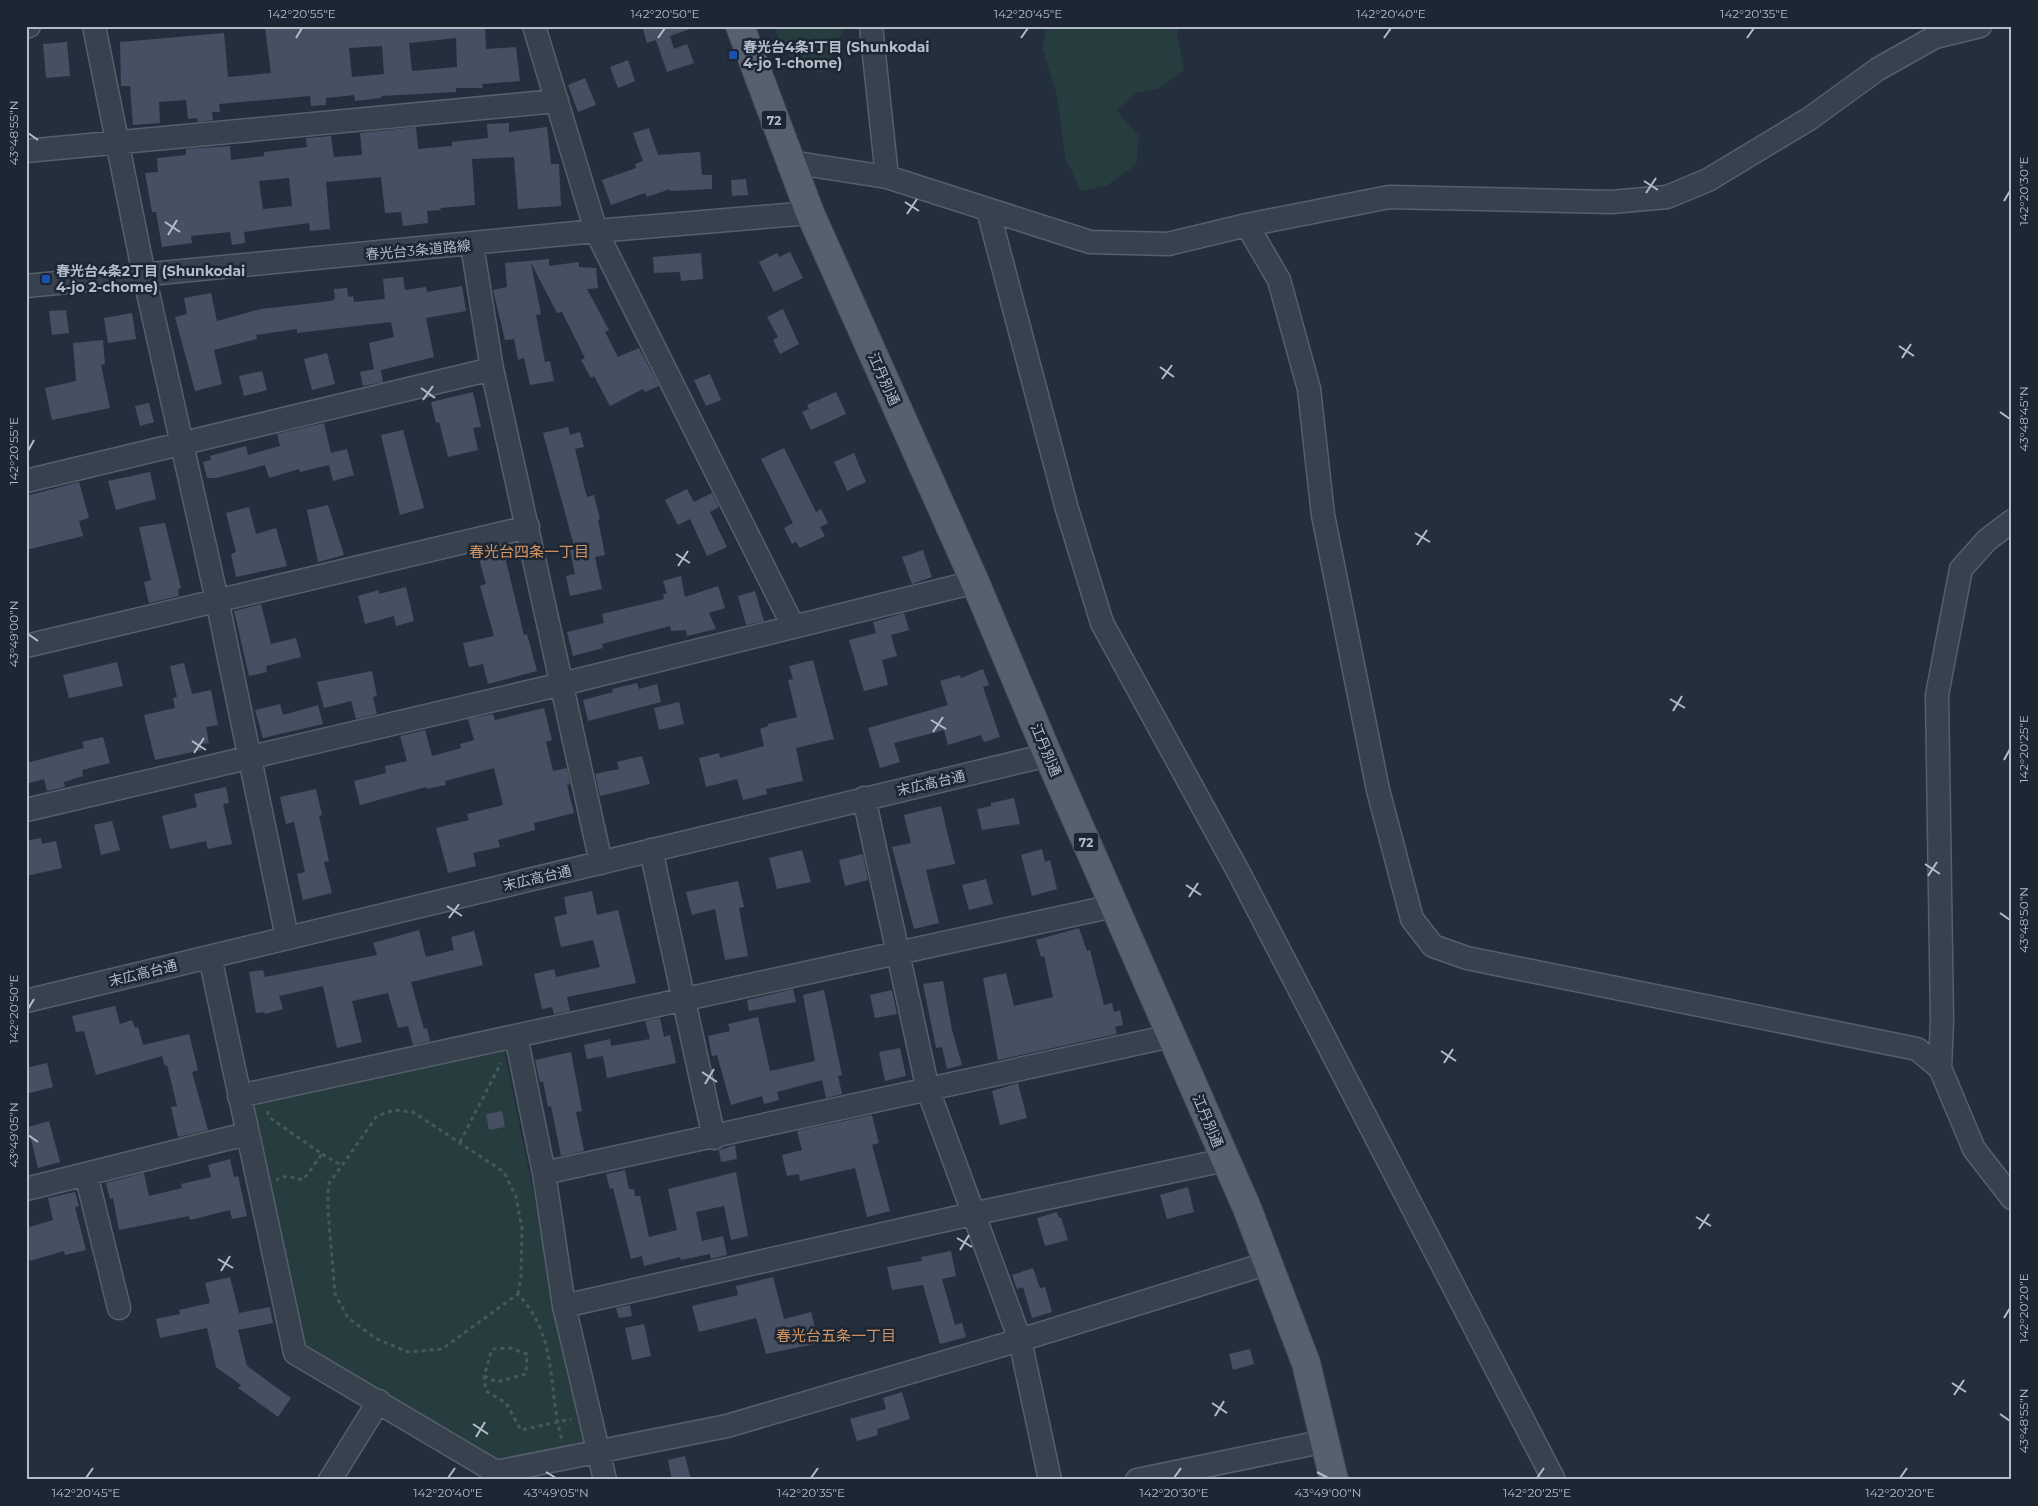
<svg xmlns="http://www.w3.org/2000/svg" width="2038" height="1506" font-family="Montserrat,'Noto Sans JP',sans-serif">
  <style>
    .green { fill: #263c3f }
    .building { fill: #455162; fill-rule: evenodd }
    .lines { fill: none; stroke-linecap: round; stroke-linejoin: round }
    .minor-casing { stroke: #565f6c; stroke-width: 25 }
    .major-casing { stroke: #414a57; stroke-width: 30 }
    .path { stroke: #44595c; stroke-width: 3; stroke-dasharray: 4 4; stroke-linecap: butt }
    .minor { stroke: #38414e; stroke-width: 22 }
    .major { stroke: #56606e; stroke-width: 28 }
    .ticks { fill: none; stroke: #b4bcc9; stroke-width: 2 }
    .transit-dot { fill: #1a4fb4; stroke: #1d2633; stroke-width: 2 }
    .labels { text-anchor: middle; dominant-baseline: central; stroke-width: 5; stroke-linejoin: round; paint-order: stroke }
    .shield { fill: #1d2633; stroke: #878f9c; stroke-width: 1 }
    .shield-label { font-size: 12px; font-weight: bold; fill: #b4bcc9 }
    .poi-label { font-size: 14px; font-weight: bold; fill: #b4bcc9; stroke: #1d2633; text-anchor: start }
    .street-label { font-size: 14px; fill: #b4bcc9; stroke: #1d2633 }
    .neighbourhood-label { font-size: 15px; fill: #d59563; stroke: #1d2633 }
    .neatline { fill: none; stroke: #b4bcc9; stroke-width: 2 }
    .ticks-label { font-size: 12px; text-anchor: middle; fill: #b4bcc9 }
  </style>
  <rect width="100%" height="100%" fill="#242f3e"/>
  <!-- green -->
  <path class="green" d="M774 26H845L824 73 799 66 782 47Z
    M1048 26H1178L1177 33 1184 71 1158 89 1136 93 1117 111 1139 136 1136 165 1106 186 1081 191 1065 157 1057 96 1042 47Z
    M504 1049 585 1446 502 1463 294 1345 243 1108Z"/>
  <!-- building -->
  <path class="building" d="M280 26H485L486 49 516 47 520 81 482 84 483 88H456V92L381 96V98L355 101 354 95 326 98V105L311 106 310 96 219 104 220 112H212L213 120 198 122 197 118 188 119 186 100 159 102 160 123 133 125 130 86H121L120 42 224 33 228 77 271 73 265 28ZM456 38 457 67 412 71 409 43ZM382 46 384 74 352 77 349 48Z
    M642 26H689L690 29 670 36 674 49 687 44 694 63 667 72 656 40 647 43Z
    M67 42 70 76 46 78 43 44Z
    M628 60 635 81 618 88 610 67Z
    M585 78 596 105 578 112 568 85Z
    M509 123V132L547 127 551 164H559L561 206 518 209 514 157 472 159 475 205 440 208 441 210 427 211 428 223 403 226 401 212 385 213 381 177 326 182 330 229 310 231 309 223 244 232 245 243 232 245 230 232 191 236 192 243 162 247 156 212H152L145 173 158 172 157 158 186 155V149L230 146 231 160 264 156V152L307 147 306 138 331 136 334 157 362 155 360 133 416 127 418 149 452 146V142L488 138 487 124ZM289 178 292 206 263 209 259 181Z
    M649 128 658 155 700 152 702 175H712V189L670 191V189L647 197 645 193 611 205 602 180 636 168 635 164 643 161 633 133Z
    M746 179 748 195 732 196 731 180Z
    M790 252 803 278 774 292 759 262 777 253 779 257Z
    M701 253 703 279 681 281 680 272 654 273 653 257Z
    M549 259V266L579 262V267L596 268 598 288 587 289 609 330 605 332 618 357 639 348 659 386 645 392 643 389 610 406 594 376 591 378 581 360 585 358 562 312 557 313 531 263 541 314 536 315 545 362 550 361 554 381 530 385 524 358 518 360 514 339 505 340 493 290 507 287 505 263Z
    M403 277 405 290 426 287 427 292 462 286 466 311 426 318 434 357 381 370 383 382 363 386 360 372 374 369 369 343 394 337 391 322 297 333V329L256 335 257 339 214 350 222 384 195 391 175 317 187 314 184 298 211 293 217 321 261 309 331 301 335 299 334 289 347 288 348 297 353 296 354 302 385 299 383 279Z
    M783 309 799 344 780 354 773 340 778 337 767 317Z
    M66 310 69 333 52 335 49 311Z
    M132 313 136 339 108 343 104 318Z
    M103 340 105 364 101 365 110 408 52 420 45 388 76 381 73 343Z
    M327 353 335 384 312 390 304 359Z
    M262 371 267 390 244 396 239 376Z
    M710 374 721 400 706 406 694 380Z
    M473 392 481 427 473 428 478 450 448 457 439 422 436 423 431 402Z
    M836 392 846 414 811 430 802 412 809 409 807 405Z
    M149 403 154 422 140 426 135 406Z
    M324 423 331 453 347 449 354 475 333 481 329 465 300 472 299 469 269 478 265 465 216 478H207L203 462 211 460 210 456 246 446 248 455 280 446 277 434Z
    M568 427 570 435 580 432 584 447 575 449 586 494 588 497 594 495 600 519 598 520 605 555 595 557 602 589 570 596 566 576 575 574 570 550 575 549 543 433Z
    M403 430 424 508 400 515 381 435Z
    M784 448 816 512 821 509 828 523 820 527 825 536 800 548 796 542 792 544 784 528 793 523 761 459Z
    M854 453 866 482 847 491 834 462Z
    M150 472 156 499 116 510 108 481Z
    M79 482 89 518 79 521 83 536 26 550V496Z
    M687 489 694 502 712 493 719 507 710 512 727 547 707 556 690 519 678 525 665 500Z
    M328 505 344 555 318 562 307 510Z
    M249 507 256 534 276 528 287 566 236 577 231 554 236 552 226 513Z
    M165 523 181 588 178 589 179 596 149 603 144 582 151 580 139 527Z
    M923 550 932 577 912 584 902 557Z
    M504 553 524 635 527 634 537 671 488 684 483 664 469 667 463 643 494 636 480 586 486 584 479 559Z
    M681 576 685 597 718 586 725 608 709 613 716 629 687 636 686 630 671 631 670 626 602 644 603 648 573 656 567 632 604 623 602 614 664 599 663 594H667L663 581Z
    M406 587 414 621 396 626 394 616 365 624 358 596 379 590V594Z
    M755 591 764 621 746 625 738 596Z
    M261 604 271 644 296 638 301 657 266 666 267 672 249 676 234 611Z
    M904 613 909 630 891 635 897 656 882 660 888 685 864 691 849 640 876 633 873 622Z
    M813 660 834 739 796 748 803 781 766 789 767 794 743 800 737 779 706 787 699 758 719 753 720 758 764 746 760 729 768 726V724L797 717 788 680 793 679 789 666Z
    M117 662 123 686 69 698 63 675Z
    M184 663 192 694 211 690 218 725 206 727 209 743 200 744 202 750 155 760 144 715 175 708 173 698 177 697 170 666Z
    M983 669 989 685 983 687 1000 737 984 742 981 735 948 745 944 730 894 743 900 762 880 768 868 728 948 705 940 681 960 675 961 678Z
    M372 671 377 696 373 697 377 714 356 719 351 701 324 708 317 682Z
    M637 683 639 689 657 684 661 702 588 721 583 700 613 692 612 689Z
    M679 702 684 724 659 730 654 708Z
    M280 704 283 715 318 705 323 724 263 738 255 710Z
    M544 708 552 740 546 742 553 771 567 768 570 784 567 785 574 813 534 823 535 830 498 840 500 847 473 853 476 866 448 873 436 828 469 820 467 814 503 805 494 768 445 781 446 785 427 789 426 787 360 805 354 781 386 773 385 766 407 761 400 736 425 730 432 756 461 748 460 744 474 740 468 719 493 714 495 720Z
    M103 737 110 763 82 770 83 776 64 782 65 787 47 791 44 779 26 784V763L84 748 82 742Z
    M642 756 650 784 600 796 595 774 619 769 617 762Z
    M226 787 229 803 223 804 232 844 208 849 206 841 170 849 162 816 197 807 194 794Z
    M316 789 322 815 319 816 329 861 324 862 332 893 303 900 297 874 305 872 294 822 286 824 280 797Z
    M1014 798 1020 824 982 830 977 809 991 806V803Z
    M941 806 955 864 926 870 939 923 914 929 892 847 911 843 904 815Z
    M112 821 120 850 101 855 94 825Z
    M41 838 42 844 56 841 62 868 26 876V841Z
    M1042 849 1045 862 1050 860 1057 889 1032 896 1021 855Z
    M802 850 811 882 777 889 769 858Z
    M863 854 868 880 845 886 839 860Z
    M986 879 993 904 969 910 962 885Z
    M738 881 744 907 739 908 748 956 725 960 715 909 692 915 686 892Z
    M592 891 597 915 618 910 636 983 567 997 570 1011 554 1014 552 1007 542 1009 534 974 554 969 556 977 600 967 593 940 561 947 554 917 567 914 564 897Z
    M1079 928 1087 951 1090 950 1104 1005 1112 1003 1114 1012 1120 1010 1123 1025 1115 1027 1117 1034 998 1060 983 978 1006 973 1014 1006 1053 997 1044 956 1041 957 1036 940Z
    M419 930 426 957 454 950 451 937 474 931 483 965 411 982 424 1029 427 1028 430 1041 413 1045 408 1026 398 1028 388 993 352 1001 362 1042 337 1048 323 986 279 996 283 1009 265 1014 264 1012 256 1013 249 972 263 970 265 977 377 955 373 943Z
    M943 981 952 1030 962 1065 947 1069 942 1047 936 1048 923 984Z
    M793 989 796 1002 749 1011 747 1000Z
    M824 990 842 1075 838 1076 842 1094 826 1098 822 1080 777 1092 779 1100 764 1104 762 1096 731 1105 717 1055 712 1056 708 1036 730 1031 728 1024 758 1017 770 1071 815 1061 803 995Z
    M892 990 897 1014 875 1018 870 995Z
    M115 1006 120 1024 132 1020 135 1028 138 1027 143 1045 189 1034 198 1070 192 1072 208 1130 178 1137 171 1107 177 1106 167 1065 165 1066 162 1056 96 1075 84 1031 76 1032 72 1016Z
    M660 1018 664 1037 670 1035 676 1063 607 1078 603 1056 587 1059 584 1045 610 1039 611 1046 650 1039 645 1021Z
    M900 1048 906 1076 885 1081 879 1052Z
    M571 1052 582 1111 576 1112 584 1151 561 1156 551 1106 548 1107 543 1081 540 1082 535 1060Z
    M47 1063 53 1087 26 1094V1068Z
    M1018 1083 1027 1118 1000 1125 992 1091Z
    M502 1111 505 1127 489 1130 486 1114Z
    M872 1115 879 1143 872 1145 890 1211 867 1217 855 1168 800 1181 799 1174 787 1176 782 1155 802 1150 797 1131Z
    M49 1121 60 1162 38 1168 28 1127Z
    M735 1145 737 1159 721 1162 719 1150Z
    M230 1159 234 1177 238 1176 247 1216 232 1219 230 1210 190 1220 189 1216 119 1230 113 1198 110 1199 106 1183 144 1173 149 1196 182 1188 181 1184 211 1177 208 1165Z
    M625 1170 629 1189H634L635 1196H640L649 1237 677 1230 668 1189 736 1172 748 1236 731 1240 724 1206 696 1212 702 1241 723 1236 727 1255 711 1259 710 1254 681 1260 680 1257 644 1266 642 1256 631 1259 613 1188 610 1189 606 1174Z
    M1188 1187 1194 1212 1167 1219 1160 1195Z
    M75 1192 79 1206 75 1207 86 1250 65 1255 64 1251 30 1261 26 1248V1228L53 1220 48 1198Z
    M1057 1212 1059 1218 1061 1217 1068 1240 1045 1246 1037 1218Z
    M951 1251 956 1276 942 1279 955 1325 962 1323 966 1337 940 1344 923 1285 892 1290 887 1267 922 1261 921 1257Z
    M1033 1268 1040 1288 1045 1287 1052 1312 1032 1318 1023 1287 1017 1289 1012 1275Z
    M230 1277 239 1313 270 1307 273 1323 238 1330 247 1366 291 1398 278 1417 238 1388 241 1385 216 1367 207 1328 160 1338 156 1319 180 1314 179 1310 210 1303 205 1283Z
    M773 1277 784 1319 811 1312 819 1343 766 1354 756 1318 699 1332 692 1306 738 1295 736 1286Z
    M630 1305 632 1316 619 1318 616 1308Z
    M644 1324 651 1356 632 1360 625 1328Z
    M1250 1349 1254 1364 1233 1370 1229 1354Z
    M902 1392 910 1419 877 1429 878 1435 857 1441 850 1419 886 1409 883 1398Z
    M685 1456 691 1480H672L668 1460Z"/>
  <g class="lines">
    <!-- minor casing -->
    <g class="minor-casing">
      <path id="minor" d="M94 26 144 275 217 600 287 937
        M534 26 596 231 793 626
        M871 26 887 177
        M26 27 29 26
        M26 151 557 101
        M790 162 887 177 1090 242 1168 244 1247 225 1389 197 1612 202 1667 197 1708 180 1809 119 1878 69 1935 37 1980 26
        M988 210 1067 509 1102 623 1239 873 1554 1480
        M1247 225 1279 280 1309 389 1323 515 1378 790 1412 919 1433 946 1467 958 1917 1049 1940 1068
        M472 245 492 369 601 863
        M26 286 596 231 810 213
        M26 481 492 369
        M2012 521 1987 540 1961 569 1937 695 1942 1021 1940 1068 1974 1149 2012 1198
        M26 646 528 527
        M864 798 928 1090 1020 1340 1050 1480
        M26 810 562 684 975 582
        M651 850 714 1138
        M210 957 295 1353 496 1472 727 1426 1020 1340 1269 1263
        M26 1001 1048 755
        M516 1036 544 1173 564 1306 605 1480
        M239 1096 1114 906
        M544 1173 1171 1036
        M86 1174 119 1308
        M26 1189 246 1134
        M564 1306 972 1214 1225 1160
        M330 1480 379 1401
        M1137 1480 1326 1441"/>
    </g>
    <!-- major casing -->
    <g class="major-casing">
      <path id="major" d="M740 26 810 213 975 582 1048 755 1247 1208 1306 1363 1334 1480"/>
    </g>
    <!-- path -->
    <path class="path" d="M267 1111 270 1118 322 1154 303 1180 287 1176 276 1180
      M460 1142 501 1063
      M322 1154 341 1165
      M518 1294 521 1277 522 1228 516 1197 504 1172 413 1112 394 1110 377 1116 328 1185V1212L335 1294 348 1318 377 1339 408 1352 442 1349 518 1294C559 1338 547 1388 562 1440
      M484 1376 497 1382 526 1374 527 1354 510 1348 492 1349 484 1376 486 1391 506 1403 521 1430 571 1419"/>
    <!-- minor -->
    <use href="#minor" class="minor"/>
    <!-- major -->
    <use href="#major" class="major"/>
  </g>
  <!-- ticks -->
  <path class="ticks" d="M296 38 302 28M658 38 665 28M1021 38 1028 28M1384 38 1391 28M1747 38 1754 28M28 133 38 140M1644 181 1658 190M1646 193 1656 178M2004 201 2010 191M905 202 919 211M907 214 917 199M165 222 180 232M168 235 177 220M1899 346 1914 356M1902 358 1911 344M1160 367 1174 377M1162 379 1172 365M421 388 435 398M423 400 433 386M2000 412 2010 419M28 451 34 440M1415 533 1430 542M1417 545 1427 530M676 554 690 563M678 566 688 551M28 634 38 641M1670 699 1685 708M1673 711 1682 696M931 720 946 729M933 732 943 717M192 741 206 750M194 753 204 738M2004 760 2010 749M1925 864 1940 874M1928 876 1937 862M1186 885 1201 895M1189 897 1198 883M447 906 462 916M2000 913 2010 920M449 918 459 904M28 1009 34 999M1441 1051 1456 1061M1444 1063 1453 1049M702 1072 717 1082M705 1084 714 1069M28 1135 38 1142M1696 1217 1711 1226M1699 1229 1709 1214M957 1238 972 1247M960 1250 969 1235M218 1259 233 1268M221 1271 230 1256M2004 1318 2010 1308M1952 1383 1966 1392M1954 1395 1964 1380M1212 1403 1227 1413M2000 1414 2010 1421M1215 1416 1224 1401M473 1424 488 1434M476 1437 485 1422M546 1472 556 1478M1317 1472 1328 1478M86 1478 93 1468M448 1478 455 1468M811 1478 818 1468M1174 1478 1181 1468M1537 1478 1544 1468M1900 1478 1907 1468"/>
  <!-- markers -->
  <g class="transit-dot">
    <rect x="728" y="50" width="10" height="10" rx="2.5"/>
    <rect x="41" y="274" width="10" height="10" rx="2.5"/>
  </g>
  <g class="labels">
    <!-- shield labels -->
    <g class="shield">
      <rect x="761.5" y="110.5" width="25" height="19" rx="4"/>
      <rect x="1073.5" y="832.5" width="25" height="19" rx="4"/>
    </g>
    <g class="shield-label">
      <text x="774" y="120">72</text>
      <text x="1086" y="842">72</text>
    </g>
    <!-- poi labels -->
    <g class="poi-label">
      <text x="743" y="47">春光台4条1丁目 (Shunkodai<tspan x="743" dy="16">4-jo 1-chome)</tspan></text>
      <text x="56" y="271">春光台4条2丁目 (Shunkodai<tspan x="56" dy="16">4-jo 2-chome)</tspan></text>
    </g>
    <!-- street labels -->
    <g class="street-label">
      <text transform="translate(418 250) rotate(-5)">春光台3条道路線</text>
      <text transform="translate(884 379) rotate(66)">江丹別通</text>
      <text transform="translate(1046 750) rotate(67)">江丹別通</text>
      <text transform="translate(931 783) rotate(-13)">末広高台通</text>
      <text transform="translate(537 878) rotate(-13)">末広高台通</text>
      <text transform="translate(143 973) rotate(-14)">末広高台通</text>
      <text transform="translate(1208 1121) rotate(67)">江丹別通</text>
    </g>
    <!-- neighbourhood labels -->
    <g class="neighbourhood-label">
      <text x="529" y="551">春光台四条一丁目</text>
      <text x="836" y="1335">春光台五条一丁目</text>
    </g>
  </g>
  <!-- border -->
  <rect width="2038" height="1506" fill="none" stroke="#1d2633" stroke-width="55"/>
  <rect x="28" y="28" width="1982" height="1450" class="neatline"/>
  <g class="ticks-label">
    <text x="302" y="18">142°20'55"E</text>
    <text x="665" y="18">142°20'50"E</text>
    <text x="1028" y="18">142°20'45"E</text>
    <text x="1391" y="18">142°20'40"E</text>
    <text x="1754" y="18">142°20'35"E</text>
    <text transform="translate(14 133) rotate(-90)" y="4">43°48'55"N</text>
    <text transform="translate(2024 191) rotate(-90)" y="4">142°20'30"E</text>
    <text transform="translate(2024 419) rotate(-90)" y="4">43°48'45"N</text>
    <text transform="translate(14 451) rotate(-90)" y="4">142°20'55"E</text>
    <text transform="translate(14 634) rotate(-90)" y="4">43°49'00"N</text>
    <text transform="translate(2024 749) rotate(-90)" y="4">142°20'25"E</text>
    <text transform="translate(2024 920) rotate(-90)" y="4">43°48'50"N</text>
    <text transform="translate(14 1009) rotate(-90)" y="4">142°20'50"E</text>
    <text transform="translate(14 1135) rotate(-90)" y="4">43°49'05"N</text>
    <text transform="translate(2024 1308) rotate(-90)" y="4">142°20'20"E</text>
    <text transform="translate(2024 1421) rotate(-90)" y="4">43°48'55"N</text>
    <text x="86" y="1497">142°20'45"E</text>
    <text x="448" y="1497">142°20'40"E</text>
    <text x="556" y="1497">43°49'05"N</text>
    <text x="811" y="1497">142°20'35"E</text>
    <text x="1174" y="1497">142°20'30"E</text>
    <text x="1328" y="1497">43°49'00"N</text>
    <text x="1537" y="1497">142°20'25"E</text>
    <text x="1900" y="1497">142°20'20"E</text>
  </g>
</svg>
